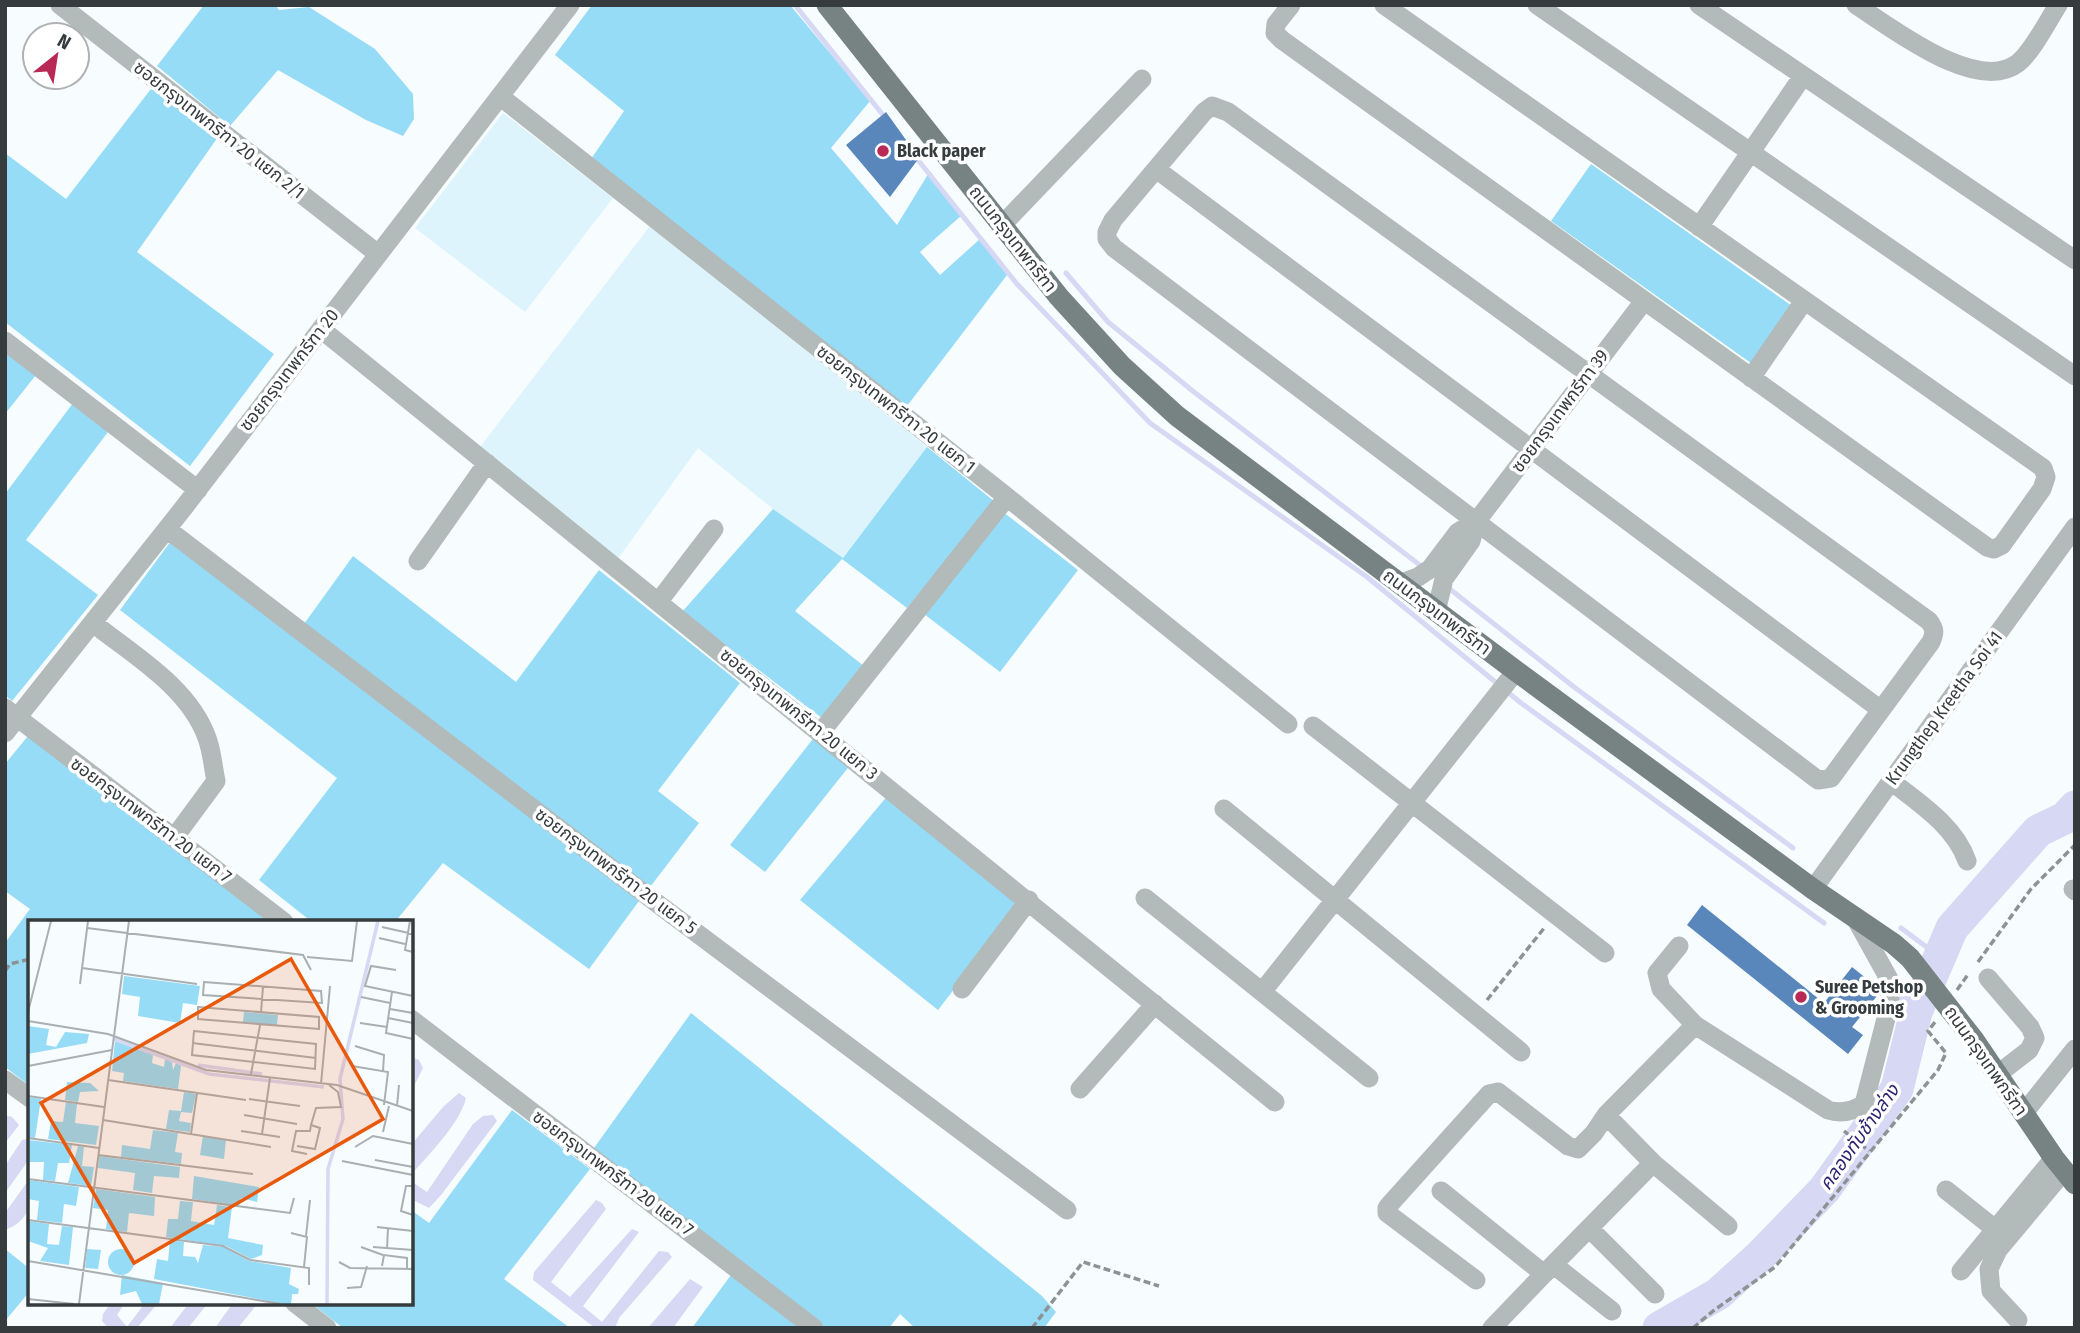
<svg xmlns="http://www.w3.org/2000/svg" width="2080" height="1333" font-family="'Fira Sans Condensed','Noto Sans Thai',sans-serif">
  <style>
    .built { fill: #def4fd }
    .green { fill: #96dcf6 }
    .water { fill: #d6d8f4 }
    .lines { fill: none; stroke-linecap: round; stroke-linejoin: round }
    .stream { stroke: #d6d8f4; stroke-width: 5 }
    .canal { stroke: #d6d8f4; stroke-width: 19 }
    .river { stroke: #d6d8f4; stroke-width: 33 }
    .building { fill: #5987bc }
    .path { stroke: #8d9395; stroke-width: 3.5; stroke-dasharray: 7 3.5; stroke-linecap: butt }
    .minor { stroke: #b3baba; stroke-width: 19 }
    .major { stroke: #778383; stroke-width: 21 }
    .poi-dot { fill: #b82956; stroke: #fff; stroke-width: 2.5 }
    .labels { text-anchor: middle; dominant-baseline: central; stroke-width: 7; stroke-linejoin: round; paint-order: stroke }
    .street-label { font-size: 18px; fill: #363c3e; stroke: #fff }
    .poi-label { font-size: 18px; font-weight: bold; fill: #363c3e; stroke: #fff; text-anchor: start }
    .water-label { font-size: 19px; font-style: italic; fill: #2c2470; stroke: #fff }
    .inset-river { fill: none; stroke: #d6d8f4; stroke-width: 3.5 }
    .inset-road { fill: none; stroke: #aaafb1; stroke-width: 2 }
    .view { fill: #e8590c; fill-opacity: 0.15; stroke: #e8590c; stroke-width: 3.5 }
    .inset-edge { fill: none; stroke: #363c3e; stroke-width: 3.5 }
  </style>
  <rect width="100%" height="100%" fill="#f7fcfe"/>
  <!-- built -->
  <path class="built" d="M503 113 613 198 525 312 415 228Z
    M650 226 927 447 842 559 773 509 698 448 617 560 480 447Z"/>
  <!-- green -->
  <path class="green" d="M204 5H275L279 10 309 7 375 49 413 94 414 119 403 136 366 120 278 70 230 126 157 66Z
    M592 5H790L870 101 831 148 897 225 930 171 962 215 920 252 940 275 980 239 1007 275 907 406 591 159 624 111 555 55Z
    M154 85 218 137 137 252 274 354 190 466 5 322V153L66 199Z
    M1591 164 1792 306 1751 363 1551 221Z
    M5 351 36 375 5 414Z
    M73 403 108 432 26 540 98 595 12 701 5 695V494Z
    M927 447 995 502 907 608 842 559 795 611 865 667 822 718 682 612 773 509 843 558Z
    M1003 512 1078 570 1000 672 924 614Z
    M171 541 639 901 589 969 443 863 395 922H312L259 880 337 778 120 610Z
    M353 556 516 682 599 570 740 683 658 791 699 823 650 887 304 624Z
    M816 735 851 764 765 872 730 845Z
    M28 736 270 922H30V1086L5 1067V943L30 909 5 891V764Z
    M889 794 1022 901 938 1010 800 900Z
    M691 1013 1042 1296 1056 1312 1044 1328H915L900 1314 889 1328H826L594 1148Z
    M512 1110 590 1169 504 1279 570 1328H343L311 1303H411V1210L429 1223Z
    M5 1249 30 1269V1291L5 1321Z
    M731 1275 799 1328H692Z"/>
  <!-- water -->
  <path class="water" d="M411 1057 419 1060 423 1068 411 1092Z
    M459 1093 466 1098C460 1124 428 1155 411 1175V1145L443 1107Z
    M5 1115 12 1117 19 1125 5 1143Z
    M493 1115 497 1121 441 1195 429 1208 411 1199V1181L427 1192 473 1124 483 1116Z
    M30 1138V1158L5 1193V1166L22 1140Z
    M30 1178C30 1202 32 1220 5 1230V1213Z
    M596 1200 602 1203 606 1209 551 1282 570 1297 632 1229 639 1232 583 1306 602 1322 659 1251 668 1252 672 1257 619 1318 615 1328H595L533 1280 534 1272Z
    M690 1279 703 1287 673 1328H648Z
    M111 1303H125L117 1315 127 1327 145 1303H158L137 1328H108L102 1321 103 1314Z
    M189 1303H208L188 1328H170Z
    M233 1303H258L238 1328H215Z"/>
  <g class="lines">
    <!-- stream -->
    <path class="stream" d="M795 5 887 120
      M914 155 1017 284 1150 423 1367 577 1521 703 1824 923
      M1066 273 1108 322 1194 392 1425 569
      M1446 586 1574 687 1793 848
      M1901 928 1940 957"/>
    <!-- canal -->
    <path class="canal" d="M1900 997 1916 1012"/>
    <!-- river -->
    <path class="river" d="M1659 1328 1718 1294 1760 1256 1824 1190 1897 1089 1916 1012 1952 928 2038 831 2065 818 2075 807"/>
  </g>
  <!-- building -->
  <path class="building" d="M886 112 919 158 890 197 846 145Z
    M1702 905 1824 1003 1852 967 1877 987V996L1852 1027 1863 1035 1848 1054 1687 925Z"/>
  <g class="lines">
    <!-- path -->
    <path class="path" d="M1978 962 2031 889 2075 845
      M5 971 10 964 30 959
      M1957 990 1969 973
      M1487 1000 1545 927
      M1844 1131 1869 1151
      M1032 1328 1083 1262 1159 1286
      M1693 1328 1713 1311 1775 1267 1938 1070 1946 1053 1928 1031 1935 1022"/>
    <!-- minor -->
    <path class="minor" d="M60 5 378 254
      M1291 5 1276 24 1275 33 1282 40 1987 547 1994 549 2002 545 2042 489 2046 477 2043 468 1384 5
      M1537 5 2075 376
      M1699 5 2075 260
      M1856 5C1891 27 1977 95 2018 63 2032 52 2048 21 2058 5
      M501 97 1007 497 1288 724
      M1212 106 1228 112 1929 621C1935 629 1935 633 1931 642L1831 778 1818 780 1114 248 1107 239V232L1113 220 1204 112Z
      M1156 169 1881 710
      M1002 225 1142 79
      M1699 227 1803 76
      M321 329 1275 1102
      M5 341 198 490
      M1751 378 1804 301
      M167 529 658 904 1067 1210
      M418 561 487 463
      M1399 584 1418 577 1430 569 1458 532 1476 522
      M659 601 714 529
      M1436 612 1444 579 1471 541 1476 522 1644 301
      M93 623C133 655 189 687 207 738 212 751 213 767 216 781L174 838
      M5 708 284 922
      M1313 726 1605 953
      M821 732 1007 497
      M5 733 185 506 570 5
      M1891 781C1919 803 1955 826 1967 861
      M1224 809 1521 1052
      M1813 889 2075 527
      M2073 889 2075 891
      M1145 898 1369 1078
      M1679 946 1657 973 1661 989 1695 1025 1828 1110C1841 1114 1852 1112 1864 1104L1890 1003 1889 979 1854 916
      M1988 978 2030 1027 2035 1038 2029 1050 1998 1074
      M962 989 1029 900
      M1262 992 1516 671
      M411 1019 814 1328
      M5 1080 30 1098
      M1080 1089 1155 1004
      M2023 1114 2075 1049
      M1653 1163 1728 1226
      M1946 1190 1995 1229
      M1441 1191 1544 1274 1653 1163 1606 1115 1695 1025
      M1590 1229 1655 1294
      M1554 1265 1612 1311
      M1961 1271 2054 1158
      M1476 1280 1387 1213V1208L1391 1203 1489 1094 1498 1092 1568 1146 1578 1149 1594 1133 1606 1115
      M295 1303 327 1328
      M2018 1320 1991 1291 1989 1269 1998 1250 2064 1171
      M1492 1328 1544 1274"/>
    <!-- major -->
    <path class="major" d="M827 5 1059 297 1122 366 1177 416 1516 671 1813 889 1894 944 1910 958 1974 1040 2054 1158 2075 1184"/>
  </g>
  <!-- markers -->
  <g class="poi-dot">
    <circle cx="883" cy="151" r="7"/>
    <circle cx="1801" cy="997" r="7"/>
  </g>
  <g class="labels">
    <!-- street labels -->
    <g class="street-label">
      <text transform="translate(219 130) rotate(38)">ซอยกรุงเทพกรีฑา 20 แยก 2/1</text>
      <text transform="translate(1013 239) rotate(52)">ถนนกรุงเทพกรีฑา</text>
      <text transform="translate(289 370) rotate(-52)">ซอยกรุงเทพกรีฑา 20</text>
      <text transform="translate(896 409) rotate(38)">ซอยกรุงเทพกรีฑา 20 แยก 1</text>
      <text transform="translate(1560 411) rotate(-53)">ซอยกรุงเทพกรีฑา 39</text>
      <text transform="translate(1437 612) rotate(37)">ถนนกรุงเทพกรีฑา</text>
      <text transform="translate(1944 708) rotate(-54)">Krungthep Kreetha Soi 41</text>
      <text transform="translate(799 714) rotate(39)">ซอยกรุงเทพกรีฑา 20 แยก 3</text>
      <text transform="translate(151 820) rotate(37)">ซอยกรุงเทพกรีฑา 20 แยก 7</text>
      <text transform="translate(616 871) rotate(37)">ซอยกรุงเทพกรีฑา 20 แยก 5</text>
      <text transform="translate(1986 1061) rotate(55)">ถนนกรุงเทพกรีฑา</text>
      <text transform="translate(613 1173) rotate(37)">ซอยกรุงเทพกรีฑา 20 แยก 7</text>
    </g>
    <!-- poi labels -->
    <g class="poi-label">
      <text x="897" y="151">Black paper</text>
      <text x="1815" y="987">Suree Petshop<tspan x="1815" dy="21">&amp; Grooming</tspan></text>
    </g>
    <!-- water labels -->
    <g class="water-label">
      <text transform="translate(1859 1137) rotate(-55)">คลองทับช้างล่าง</text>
    </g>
  </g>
  <!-- overview -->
  <g transform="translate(28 920)">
    <rect width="385" height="385" fill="#f7fcfe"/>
    <path d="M96 56 172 66 169 85 155 83 152 103 110 96 112 77 94 74ZM216 92 250 95 249 105 215 102ZM0 106 21 109 18 125 28 127 37 112 61 114 59 123 0 134ZM87 121 125 135 124 143 136 147 137 139 144 142 145 150 148 143 153 146 150 169 95 161 96 153 84 151ZM39 162 62 163 71 171 52 172 50 182 37 180ZM156 172 168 174 164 193 153 192 151 201 163 203 162 212 138 209 141 190 153 191ZM0 177 13 179 7 218 0 217ZM38 182 49 184 47 203 71 206 68 225 20 219 23 201 35 202ZM125 210 150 213 147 232 154 233 153 244 93 237 94 225 122 229ZM175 216 198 220 196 239 172 235ZM0 220 44 225 41 243H30L27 261 15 260 16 242H0ZM50 226 56 227 54 246 66 247 63 266 40 263ZM71 236 152 247 151 258 126 256 124 273 105 270 107 253 70 248ZM166 256 231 267 229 282 213 278 211 286 164 279ZM0 260 51 267 48 286 36 284 34 303 9 300 11 281 0 279ZM68 269 127 277 126 296 101 293 99 312 78 309 80 290 65 288ZM152 281 165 282 163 301 186 305 189 285 204 287 200 318 235 325 234 335 223 339 198 326 138 317 140 299H150ZM0 301 21 304 19 324 31 325 34 306 45 307 41 345 12 341 20 328 0 321ZM142 320 156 322 155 336 167 337 170 343 175 325 196 327 221 341 263 348 261 364 271 369 270 374H264L263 384H256L126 359 129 339 140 341ZM59 329 73 330 70 349 57 348ZM80 342a13 13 0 1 1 26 0a13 13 0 1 1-26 0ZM94 355 135 363 131 384H114L108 371 92 375Z" fill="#96dcf6"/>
    <path class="inset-river" d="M86 119 181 154 296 167M170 145 234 154M299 384 300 249 315 199 312 159 350 1"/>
    <path class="inset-road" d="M382 1 377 30 385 32M354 7 385 14M59 8 275 35 283 50M351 18 377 24M279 37 324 41 329 1M54 48 169 64M368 50 343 46 337 66 385 76M176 62 293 71 294 83 175 75ZM52 64 60 1M364 72 358 113 385 119M333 77 362 83M170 87 291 97V109L170 99ZM362 89 385 93M0 92 23 1M233 92 235 67M360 98 385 103M0 101 80 114 178 150 309 165 385 191M332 103 359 107M166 111 288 124 287 149 164 135ZM164 123 288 138M327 126 356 135 355 151M0 146 84 130M324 146 360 152 356 185M223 154 232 105M80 160 218 180M293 164 302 66M0 176 76 187M221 179 272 186M369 186 371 165M216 195 269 204M75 200 243 227M213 211 252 217M355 212 361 186M163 214 169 173M234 214 242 158M0 218 71 228M269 226 287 229 292 208 283 205 288 188 313 187 310 172 301 165M327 227 345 216 385 224M279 234 264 231 268 211H282L283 205M70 235 225 254M347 240 385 247M314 241 385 255M0 259 262 293 266 278M385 266H378L373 291 385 295M0 300 195 326 222 340 281 348V365M349 307 385 311M263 313 279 317 276 347M278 316 282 280M333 327 355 335M345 327 385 330M359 329 360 308M0 341 253 384M311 342 322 348 385 349M354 346 356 335 379 338V348M319 368 333 367 339 346M0 379 46 384M51 384 101 1"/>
    <path class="view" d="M263 39 355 199 106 343 13 183Z"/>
    <rect width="385" height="385" class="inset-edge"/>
  </g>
  <!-- border -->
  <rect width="2080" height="1333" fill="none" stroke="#363c3e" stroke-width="14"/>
  <!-- north arrow -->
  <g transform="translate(56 56) rotate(30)"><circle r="33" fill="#ffffff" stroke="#afb1b2" stroke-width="2"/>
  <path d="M0-5L12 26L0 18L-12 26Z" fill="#b82956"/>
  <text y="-10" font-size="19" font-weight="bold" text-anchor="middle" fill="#363c3e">N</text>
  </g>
</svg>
